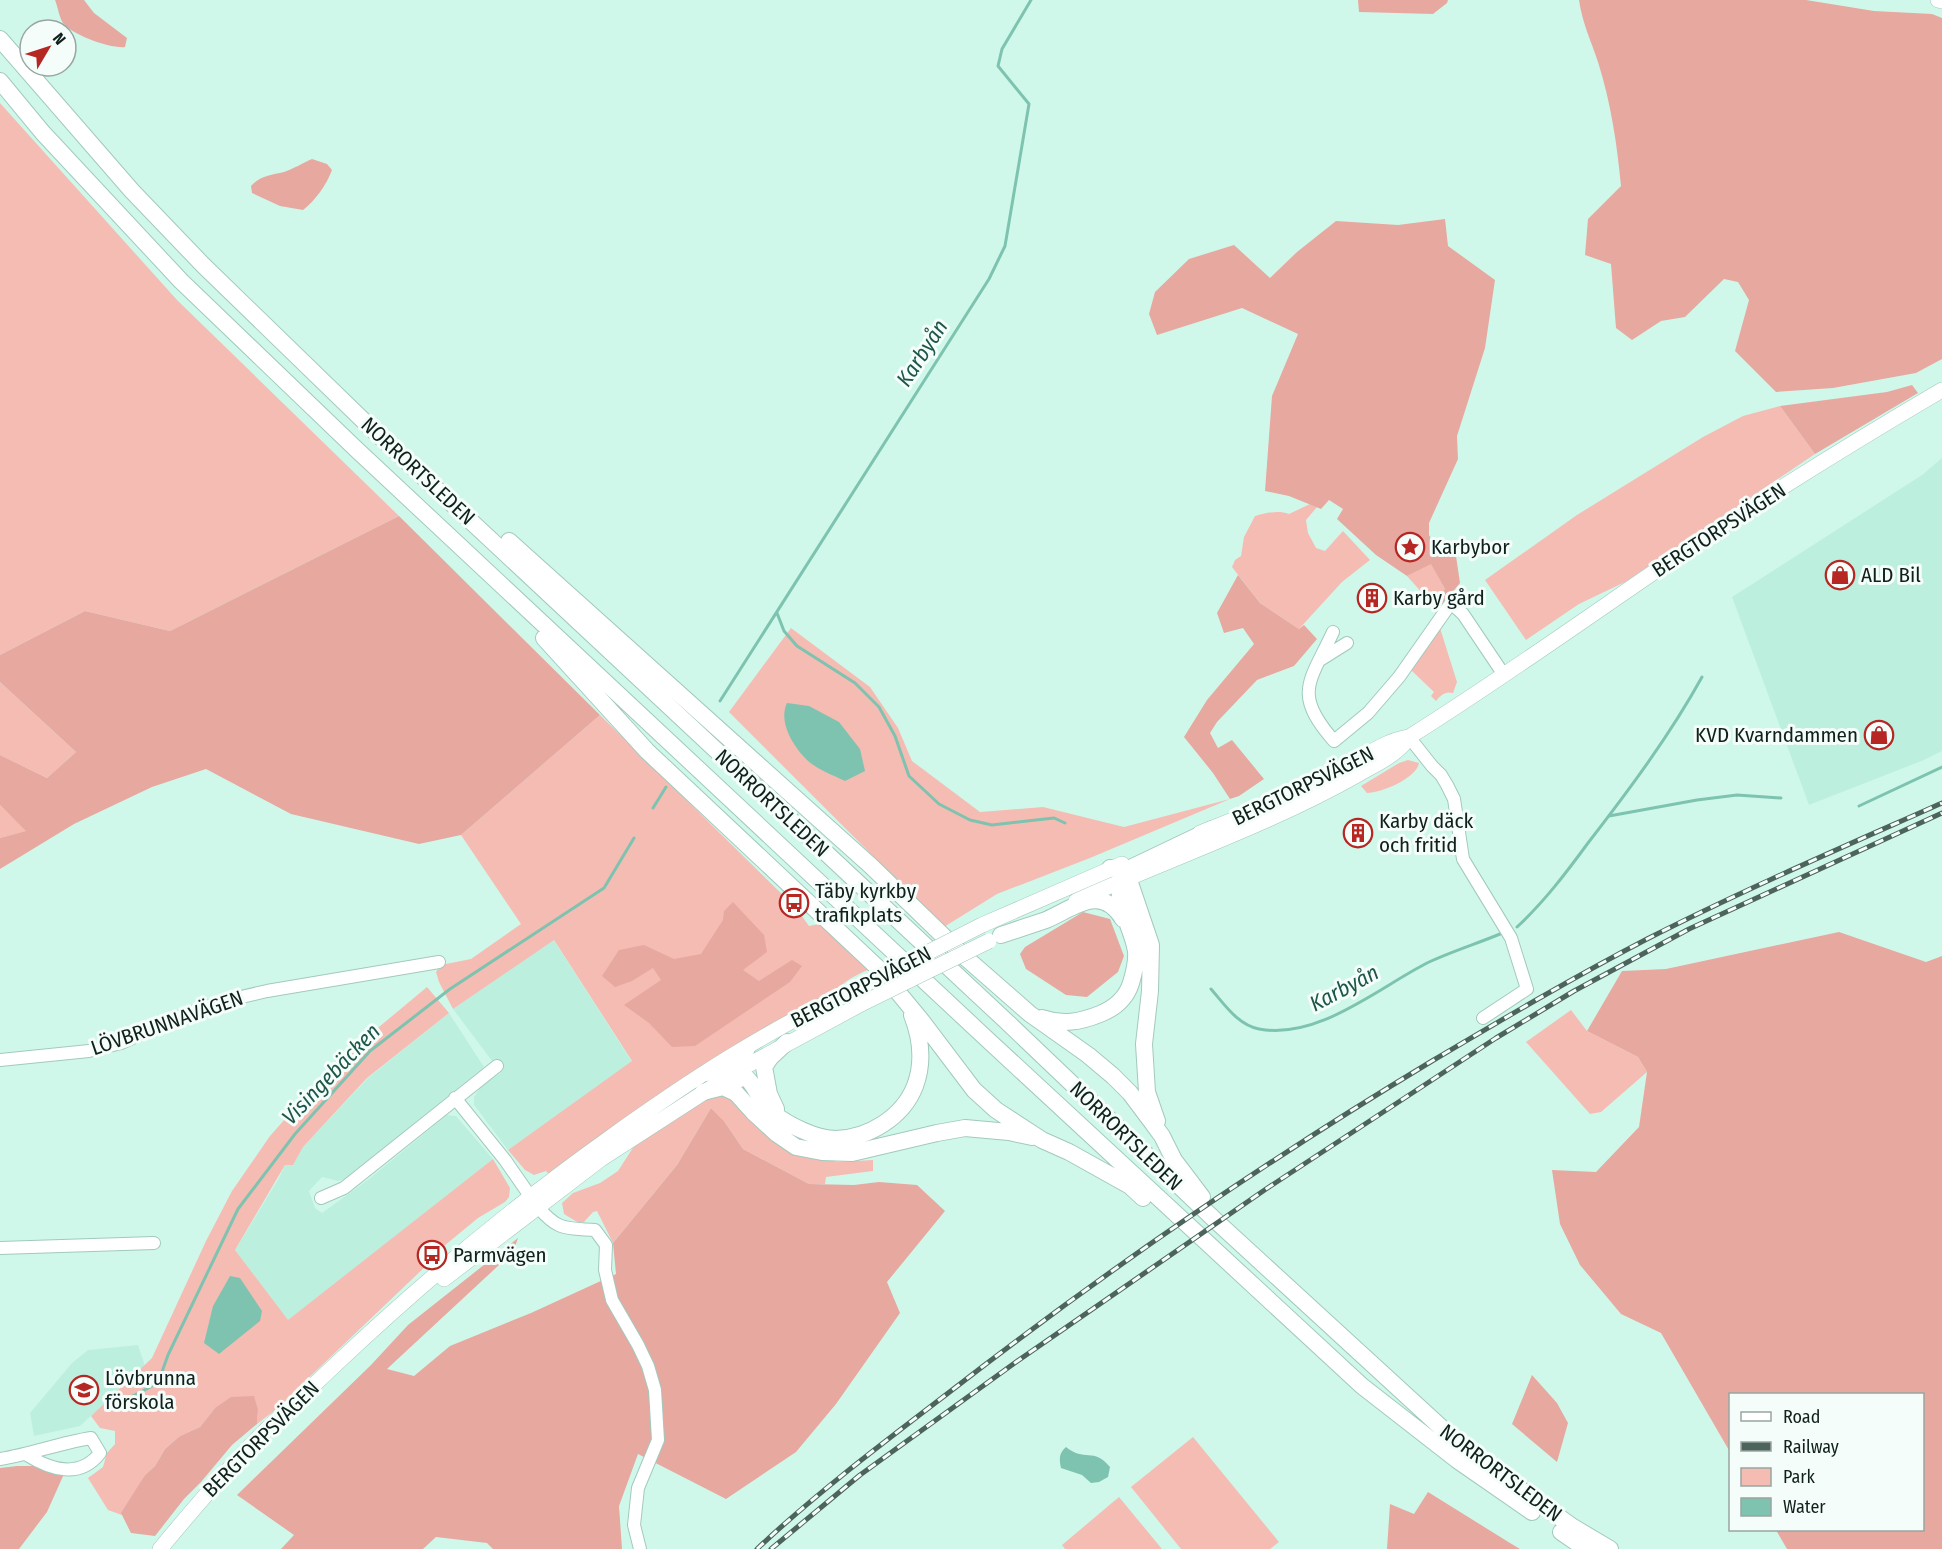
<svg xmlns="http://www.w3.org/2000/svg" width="1942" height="1549" font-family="'Fira Sans Condensed',sans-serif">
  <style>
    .built { fill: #bdefdf }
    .green { fill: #f5bcb4 }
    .forest { fill: #e7a8a0 }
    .water { fill: #7ec3af }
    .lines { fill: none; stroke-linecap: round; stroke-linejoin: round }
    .stream { stroke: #7ec3af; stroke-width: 3 }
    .minor-casing { stroke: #a2c9bd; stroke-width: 14 }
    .major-casing { stroke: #a2c9bd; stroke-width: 16 }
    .highway-casing { stroke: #a2c9bd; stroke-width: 18 }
    .minor { stroke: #fff; stroke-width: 12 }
    .major { stroke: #fff; stroke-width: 15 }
    .highway { stroke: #fff; stroke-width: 16 }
    .rail-casing { stroke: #4c645c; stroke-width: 5 }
    .rail { stroke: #f5fdfa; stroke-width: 3; stroke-dasharray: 9; stroke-linecap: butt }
    .major-bridge-casing { stroke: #a2c9bd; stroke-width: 16; stroke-linecap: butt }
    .major-bridge { stroke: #fff; stroke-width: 15 }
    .labels { text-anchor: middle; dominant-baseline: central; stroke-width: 6; stroke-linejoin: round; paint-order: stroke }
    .street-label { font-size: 21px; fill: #10201b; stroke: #f5fdfa }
    .poi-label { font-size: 21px; fill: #10201b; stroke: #f5fdfa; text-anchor: start }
    .water-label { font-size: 22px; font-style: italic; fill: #1e5749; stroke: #f5fdfa }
  </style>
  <rect width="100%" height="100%" fill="#cff8eb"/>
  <!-- built -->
  <path class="built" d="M1942 458V751L1924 760 1809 805 1732 597 1922 475Z
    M553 939 632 1062 508 1150 474 1105V1097L482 1085 501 1073 453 1009Z
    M449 1013 484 1067 345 1179 338 1181 322 1177 309 1191 315 1208 322 1213 369 1179 447 1115 456 1116 493 1159 288 1321 235 1250 279 1178 285 1165 293 1164 303 1147 368 1078Z
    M138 1345 145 1366 80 1426 34 1436 30 1413 72 1363 88 1350Z"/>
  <!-- green -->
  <path class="green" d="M0 103 177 300 399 516 170 631 85 611 0 655Z
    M1780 406 1815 454 1625 582 1579 604 1526 640 1485 580 1577 515 1703 437 1743 416Z
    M1310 504 1317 507 1306 520 1308 533 1316 548 1325 551 1343 531 1370 560 1342 582 1299 629 1260 603 1232 567 1235 560 1241 556 1244 537 1255 516C1266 513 1278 510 1289 514Z
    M1431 563 1445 589 1432 604 1407 576Z
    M791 628 870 687 898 728 912 761 980 812 1043 807 1124 827 1230 799 1090 858 997 894 944 927 729 712Z
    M1440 628 1457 682 1453 693C1445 691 1441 695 1436 701L1431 696 1434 692 1411 670Z
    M0 682 76 752 47 778 0 755Z
    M600 715 797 909 809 926 819 924 840 937 872 968C857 975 843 980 833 995L549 1174 546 1171 534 1175 525 1170 508 1150 632 1061 554 940 453 1009 439 982 436 972 441 965 471 959 521 924 461 835Z
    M1408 760 1419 763C1417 778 1381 793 1367 793L1361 786 1399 763Z
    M0 805 27 831 0 838Z
    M427 987 449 1013 367 1078 303 1147 293 1165H285L235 1250 288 1320 493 1159 510 1188 509 1197 505 1202 478 1218 438 1251 432 1249 425 1257 429 1263 275 1410 257 1424 258 1410 215 1408 200 1427 180 1436 165 1449 155 1466 145 1475 122 1515 108 1510 88 1478 103 1467 107 1453 115 1444V1431L100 1428 91 1416 152 1358 206 1241 232 1191 270 1136 331 1067Z
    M1571 1010 1587 1031 1638 1057 1647 1072 1601 1112 1590 1114 1526 1042Z
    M721 1093 731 1096 816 1157 838 1162 873 1160V1171L826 1177 825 1184H809L743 1149 724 1121 711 1108 677 1165 613 1243 597 1211 593 1212 584 1222 579 1223 564 1214 562 1203 573 1193 600 1183 618 1171 636 1143 704 1100Z
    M1193 1437 1279 1542 1270 1549H1181L1131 1487Z
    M1119 1497 1162 1549H1065L1062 1545Z"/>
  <!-- forest -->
  <path class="forest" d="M55 0H84L94 13 127 38 125 47C111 49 72 35 63 23 59 17 58 7 55 0Z
    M1358 0H1448L1447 3 1433 14 1359 12Z
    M1579 0H1806L1874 11 1932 14 1942 18V359L1916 373 1833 388 1776 392 1735 351 1749 300 1738 282 1724 279 1685 317 1661 321 1632 340 1616 328 1611 264 1585 255 1588 219 1621 186C1617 144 1611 103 1598 62 1591 41 1582 22 1579 0Z
    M312 159 327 164 332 170C327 184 315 201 303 210L280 206 252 193 251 186C260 176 271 175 284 172 293 169 303 163 312 159Z
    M1445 219 1448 246 1495 280 1485 348 1457 436 1458 459 1429 523V535L1435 546 1456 556 1460 583 1437 611 1432 604 1445 589 1431 564 1407 576 1376 555 1337 519 1343 509 1329 500 1321 509 1289 496 1265 491 1272 396 1298 334 1242 308 1157 335 1149 314 1155 292 1189 259 1234 245 1270 278 1297 252 1336 221 1398 225Z
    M1912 385 1918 393 1815 454 1780 406 1887 392Z
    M399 516 600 715 461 835 419 844 291 814 206 769 152 787 74 824 0 869V838L26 831 0 805V755L47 778 76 752 0 682V655L85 611 170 631Z
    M1238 575 1260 603 1299 629 1304 625 1317 639 1294 666 1257 680 1217 722 1210 733 1218 748 1232 740 1264 779 1239 796 1230 799 1213 773 1184 737 1207 700 1254 644 1243 628 1224 633 1217 613Z
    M733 902 764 935 767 952 743 970 759 981 792 960 802 966 790 982 695 1046 672 1047 649 1023 624 1005 661 980 653 968 632 981 615 987 602 976 619 950 644 945 674 959 701 954 723 920 724 911Z
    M1083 912 1110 919 1124 956 1118 972 1087 997 1066 995 1026 969 1020 954 1025 947Z
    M1839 932 1926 962 1942 956V1549H1787L1776 1530H1922V1394H1730V1452L1661 1333 1621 1314 1580 1265 1560 1224 1552 1170 1596 1172 1639 1127 1647 1072 1638 1057 1587 1031 1622 971 1666 969Z
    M711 1108 724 1121 743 1149 809 1184 854 1185 879 1182 917 1185 945 1211 887 1282 900 1313 836 1404 796 1452 726 1499 638 1454 619 1506 622 1549H493L487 1543 436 1537 423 1549H281L294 1535 237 1495 371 1365 408 1325 518 1238 513 1252 387 1369 414 1376 450 1346 531 1313 616 1274 613 1243 677 1165Z
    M1532 1375 1557 1403 1568 1423 1557 1462 1512 1424Z
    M254 1396 258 1410 257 1424 232 1445 201 1482 184 1499 155 1536 131 1533 121 1513 145 1475 155 1466 165 1449 180 1436 200 1427 215 1408 231 1397Z
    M17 1466H37L64 1474 47 1512 19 1549H0V1468Z
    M1428 1492 1510 1543 1520 1549H1387L1390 1504 1414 1514Z"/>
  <!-- water -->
  <path class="water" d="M787 703 809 706 839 722 860 749 865 771 845 781C833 775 816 769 807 760 793 746 778 722 787 703Z
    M230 1276 240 1278 262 1311 260 1321 219 1354 204 1343 213 1306Z
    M1066 1447C1084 1462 1094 1447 1110 1467L1108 1477 1099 1482 1091 1483 1082 1475 1061 1468C1059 1459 1059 1453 1066 1447Z"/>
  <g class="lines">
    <!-- stream -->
    <path class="stream" d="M777 613 784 631 797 646 855 683 879 707 895 736 909 776 939 804 970 820 992 825 1054 818 1065 823
      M720 701 989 279 1005 246 1029 104 998 66 1002 49 1031 0
      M1859 806 1942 767
      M653 808 666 787
      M1609 816 1697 800 1737 795 1781 798
      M1517 927C1544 902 1566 873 1588 843 1629 790 1670 735 1702 677
      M1211 989C1225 1005 1238 1025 1259 1029 1318 1040 1378 988 1427 963 1450 952 1476 944 1500 934
      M129 1398 158 1383 168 1355 238 1209 295 1134 370 1051 450 989 604 888 634 838"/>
    <!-- minor casing -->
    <g class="minor-casing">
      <path id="minor" d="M1333 632C1310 682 1292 693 1334 741L1368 713 1399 677 1451 603 1463 614 1504 675
        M1320 660 1347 643
        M1409 737 1432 766 1441 775 1447 785 1454 799 1463 859 1511 938 1527 989 1483 1018
        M0 1060 89 1051 121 1043 183 1015 224 1001 267 991 439 962
        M455 1098 505 1160 530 1196
        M321 1198 344 1188 497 1066
        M538 1207C558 1231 566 1228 595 1230L606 1245 605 1270 612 1300 638 1345 648 1366 655 1390 658 1440 638 1488 634 1525 640 1549
        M0 1248 154 1243
        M0 1459C31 1454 60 1443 91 1438L100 1453C80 1479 51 1470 27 1455"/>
    </g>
    <!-- major casing -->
    <g class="major-casing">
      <path id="major" d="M1938 0 1942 1
        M1200 833C1248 815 1290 796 1335 773 1359 760 1383 741 1409 737 1511 673 1607 603 1707 536 1784 485 1862 437 1942 390
        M1076 901C1171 858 1269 825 1359 774 1376 764 1399 754 1409 737
        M982 925 1122 864
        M444 1279 601 1159 737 1071 863 1003
        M160 1549C190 1513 220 1477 253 1443 279 1416 308 1391 335 1365 421 1284 511 1208 608 1139 686 1083 768 1029 856 989"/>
    </g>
    <!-- highway casing -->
    <g class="highway-casing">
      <path id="highway" d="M0 39 132 191 203 265 371 428 1005 1020 1216 1221 1469 1453 1573 1527 1610 1549
        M0 81 43 133 181 281 356 449 989 1041 1362 1386 1457 1460 1532 1512
        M509 541 871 866 966 958 1030 1014 1088 1055 1113 1076 1130 1093 1151 1121 1162 1136 1174 1160 1202 1197
        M544 638 647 751 878 968 921 1020 974 1090 996 1110 1042 1140 1069 1152 1130 1186 1143 1198
        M1110 868 1124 871 1128 877 1151 945 1150 991 1144 1044 1147 1092 1157 1121
        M1001 935C1016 930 1031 925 1046 920 1074 908 1101 883 1123 919
        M1042 1018C1063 1025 1080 1022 1100 1014 1115 1008 1126 999 1131 983 1134 973 1137 962 1136 951 1131 922 1111 901 1124 871L1212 829
        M706 1073C717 1070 727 1067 738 1072 755 1079 758 1102 773 1113 788 1125 816 1139 836 1139 869 1138 903 1117 915 1086 924 1062 921 1038 912 1015
        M738 1080 737 1071 747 1048
        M703 1092 723 1087 736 1093 753 1112 777 1134 796 1147 822 1152 852 1153 937 1133 965 1128 1009 1132 1032 1137
        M776 1109 769 1094 764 1067 770 1058 787 1042
        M1561 1532 1586 1549"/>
    </g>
    <!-- minor -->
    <use href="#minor" class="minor"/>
    <!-- major -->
    <use href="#major" class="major"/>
    <!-- highway -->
    <use href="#highway" class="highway"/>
    <!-- rail casing -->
    <g class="rail-casing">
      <path id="rail" d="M757 1549C827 1483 906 1426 982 1367 1126 1257 1276 1155 1432 1061 1503 1019 1574 977 1647 939 1743 890 1843 847 1942 803
        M771 1549 860 1475 1016 1362 1266 1189 1496 1038 1574 991 1689 929 1942 813"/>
    </g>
    <!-- rail -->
    <use href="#rail" class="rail"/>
    <!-- major-bridge casing -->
    <g class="major-bridge-casing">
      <path id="major-bridge" d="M856 989 982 925
        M863 1003 989 941"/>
    </g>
    <!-- major-bridge -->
    <use href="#major-bridge" class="major-bridge"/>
  </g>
  <!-- icons -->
  <defs>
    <g id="sight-ring" transform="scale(1.5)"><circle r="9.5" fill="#f5fdfa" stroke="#b62623" stroke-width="1.5"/><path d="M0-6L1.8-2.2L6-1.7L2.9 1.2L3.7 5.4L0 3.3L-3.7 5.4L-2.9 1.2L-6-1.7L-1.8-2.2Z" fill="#b62623"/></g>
    <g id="shop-ring" transform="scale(1.5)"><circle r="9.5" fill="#f5fdfa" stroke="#b62623" stroke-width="1.5"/><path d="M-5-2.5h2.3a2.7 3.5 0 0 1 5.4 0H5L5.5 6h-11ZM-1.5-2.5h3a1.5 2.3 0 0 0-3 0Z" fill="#b62623"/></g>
    <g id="building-ring" transform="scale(1.5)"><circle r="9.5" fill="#f5fdfa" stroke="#b62623" stroke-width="1.5"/><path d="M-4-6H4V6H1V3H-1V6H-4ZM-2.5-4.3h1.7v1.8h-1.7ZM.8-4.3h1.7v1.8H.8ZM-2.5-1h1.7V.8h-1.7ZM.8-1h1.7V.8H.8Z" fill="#b62623"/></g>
    <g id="bus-ring" transform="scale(1.5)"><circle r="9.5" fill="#f5fdfa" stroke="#b62623" stroke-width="1.5"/><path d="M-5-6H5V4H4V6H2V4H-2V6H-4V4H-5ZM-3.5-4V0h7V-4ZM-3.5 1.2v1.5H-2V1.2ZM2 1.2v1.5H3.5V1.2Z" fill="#b62623"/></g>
    <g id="school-ring" transform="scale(1.5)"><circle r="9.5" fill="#f5fdfa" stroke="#b62623" stroke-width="1.5"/><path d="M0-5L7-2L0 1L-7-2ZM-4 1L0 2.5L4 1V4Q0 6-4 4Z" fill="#b62623"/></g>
  </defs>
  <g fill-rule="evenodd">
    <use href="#sight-ring" x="1410" y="547"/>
    <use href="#shop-ring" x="1840" y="575"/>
    <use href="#building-ring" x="1372" y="598"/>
    <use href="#shop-ring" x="1879" y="735"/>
    <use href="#building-ring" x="1358" y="833"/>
    <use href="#bus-ring" x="794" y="903"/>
    <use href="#bus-ring" x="432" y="1255"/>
    <use href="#school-ring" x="84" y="1390"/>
  </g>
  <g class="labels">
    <!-- street labels -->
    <g class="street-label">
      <text transform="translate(418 471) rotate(43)">NORRORTSLEDEN</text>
      <text transform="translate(1719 530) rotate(-33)">BERGTORPSVÄGEN</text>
      <text transform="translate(1303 786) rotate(-26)">BERGTORPSVÄGEN</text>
      <text transform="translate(772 803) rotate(43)">NORRORTSLEDEN</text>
      <text transform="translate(861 987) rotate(-27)">BERGTORPSVÄGEN</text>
      <text transform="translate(167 1023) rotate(-19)">LÖVBRUNNAVÄGEN</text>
      <text transform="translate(1126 1136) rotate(44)">NORRORTSLEDEN</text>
      <text transform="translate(261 1439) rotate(-45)">BERGTORPSVÄGEN</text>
      <text transform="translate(1501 1473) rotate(37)">NORRORTSLEDEN</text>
    </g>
    <!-- poi labels -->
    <g class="poi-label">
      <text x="1431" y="547">Karbybor</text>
      <text x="1861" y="575">ALD Bil</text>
      <text x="1393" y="598">Karby gård</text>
      <text x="1858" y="735" text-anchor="end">KVD Kvarndammen</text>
      <text x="1379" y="821">Karby däck<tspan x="1379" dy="24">och fritid</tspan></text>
      <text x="815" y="891">Täby kyrkby<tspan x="815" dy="24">trafikplats</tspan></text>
      <text x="453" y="1255">Parmvägen</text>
      <text x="105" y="1378">Lövbrunna<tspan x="105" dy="24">förskola</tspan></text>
    </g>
    <!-- water labels -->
    <g class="water-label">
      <text transform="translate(922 353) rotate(-57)">Karbyån</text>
      <text transform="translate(1344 988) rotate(-28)">Karbyån</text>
      <text transform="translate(331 1074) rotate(-46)">Visingebäcken</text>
    </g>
  </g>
  <!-- legend -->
  <rect x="1729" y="1393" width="195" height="138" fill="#f5fdfa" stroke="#99a5a1" stroke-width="1.5"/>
  <rect x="1741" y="1412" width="30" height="9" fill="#ffffff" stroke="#99a5a1" stroke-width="1.5"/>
  <text x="1783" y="1423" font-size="18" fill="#10201b">Road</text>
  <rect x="1741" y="1442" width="30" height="9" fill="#4c645c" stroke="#99a5a1" stroke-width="1.5"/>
  <text x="1783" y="1453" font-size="18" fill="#10201b">Railway</text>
  <rect x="1741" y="1468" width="30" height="18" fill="#f5bcb4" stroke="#99a5a1" stroke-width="1.5"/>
  <text x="1783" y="1483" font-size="18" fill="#10201b">Park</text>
  <rect x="1741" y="1498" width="30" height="18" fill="#7ec3af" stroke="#99a5a1" stroke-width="1.5"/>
  <text x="1783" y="1513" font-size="18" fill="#10201b">Water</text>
  <!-- north arrow -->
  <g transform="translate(48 48) rotate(51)"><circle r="28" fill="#f5fdfa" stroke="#99a5a1" stroke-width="1.5"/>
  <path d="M0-4.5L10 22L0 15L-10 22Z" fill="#b62623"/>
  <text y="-9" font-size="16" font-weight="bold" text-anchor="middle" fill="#10201b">N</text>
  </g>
</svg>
